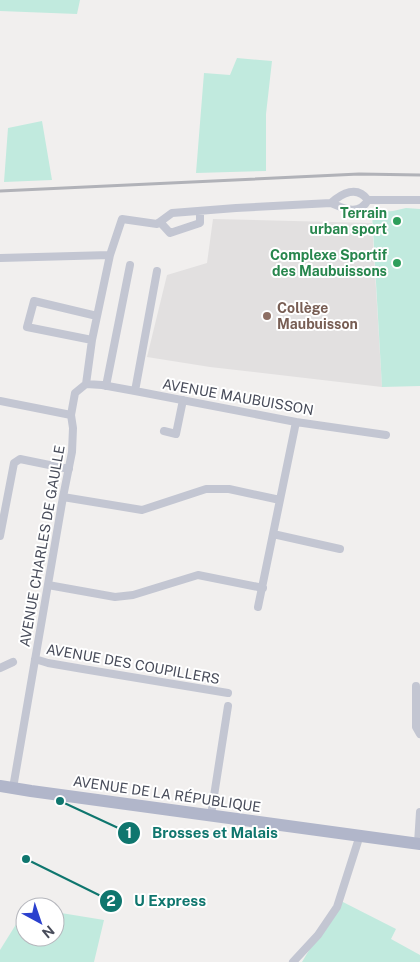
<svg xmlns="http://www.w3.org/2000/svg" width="420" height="962" font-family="'Public Sans',sans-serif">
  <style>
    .education { fill: #e2e0e0 }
    .green { fill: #c1eade }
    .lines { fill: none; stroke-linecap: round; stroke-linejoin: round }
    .street { stroke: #c3c6d2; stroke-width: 8 }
    .primary { stroke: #b1b6ca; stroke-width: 12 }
    .rail { stroke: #b1b2b8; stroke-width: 3 }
    .leisure-dot { fill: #2e9e5b; stroke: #fff; stroke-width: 2 }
    .education-dot { fill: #8d6e63; stroke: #fff; stroke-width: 2 }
    .labels { text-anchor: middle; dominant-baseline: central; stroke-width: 4; stroke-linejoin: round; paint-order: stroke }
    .leisure-label { font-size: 14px; font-weight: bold; fill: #27864d; stroke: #fff; text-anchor: end }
    .education-label { font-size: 14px; font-weight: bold; fill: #785e54; stroke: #fff; text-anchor: start }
    .street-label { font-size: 14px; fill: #484c5a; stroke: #fff }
    .leader { fill: none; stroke: #0f766e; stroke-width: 2 }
    .callout-dot { fill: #0f766e; stroke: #fff; stroke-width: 2 }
    .mark-label { font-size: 15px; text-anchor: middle; font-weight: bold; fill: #fff }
    .callout-label { font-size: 15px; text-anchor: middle; font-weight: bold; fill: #0f766e; stroke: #fff; stroke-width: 4; stroke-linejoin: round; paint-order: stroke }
  </style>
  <rect width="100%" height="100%" fill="#f1efee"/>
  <!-- education -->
  <path class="education" d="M213 219 372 223 382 387 210 367 147 357 167 275 207 263Z"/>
  <!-- green -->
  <path class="green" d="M0 0H80L77 14 0 11Z
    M237 58 272 61 266 114V171L196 173 204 73 230 75Z
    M42 121 52 180 4 182 8 128Z
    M406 208 420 209V386L382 387 372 213 393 211Z
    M339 900 396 929 391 939 420 955V962H302Z
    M25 910V937H55V912L104 920 94 962H0V950Z"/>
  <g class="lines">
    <!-- street -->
    <path class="street" d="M331 203C345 209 359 216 368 200
      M160 222 170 233 200 223V211
      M0 258 110 255
      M92 340 27 327 34 301 97 316
      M86 384 102 385 135 391 296 422 386 435
      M106 386 130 265
      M135 391 157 271
      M0 401 71 415
      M164 431 176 434 183 400
      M63 497 142 510 206 489H229L280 500
      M273 534 340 549
      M0 536 14 463 20 459 69 469
      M48 585 115 597 133 595 198 575 263 588
      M258 607 296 422
      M35 659 48 663 83 669 228 693
      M0 668 13 662
      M416 686V727L420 734
      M13 788 63 497 72 452 73 428 71 415 75 393 86 384 92 340 110 255 122 219 157 224 172 213 236 208 331 203C342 193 357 185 368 200H420
      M211 815 228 706
      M418 843 420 812
      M293 962 318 935 337 907 360 835"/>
    <!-- primary -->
    <path class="primary" d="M0 786 31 791 420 844"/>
    <!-- rail -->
    <path class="rail" d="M0 191 359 174 420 175"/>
  </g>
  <!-- markers -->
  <g class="leisure-dot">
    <circle cx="397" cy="221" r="5"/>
    <circle cx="397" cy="263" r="5"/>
  </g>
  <circle class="education-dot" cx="267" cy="316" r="5"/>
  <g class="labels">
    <!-- leisure labels -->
    <g class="leisure-label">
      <text x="387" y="213">Terrain<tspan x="387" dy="16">urban sport</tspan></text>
      <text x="387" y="255">Complexe Sportif<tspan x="387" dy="16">des Maubuissons</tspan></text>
    </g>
    <!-- education labels -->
    <g class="education-label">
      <text x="277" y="308">Collège<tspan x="277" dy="16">Maubuisson</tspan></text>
    </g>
    <!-- street labels -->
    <g class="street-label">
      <text transform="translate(238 397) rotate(10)">AVENUE MAUBUISSON</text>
      <text transform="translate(42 546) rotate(-80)">AVENUE CHARLES DE GAULLE</text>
      <text transform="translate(133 664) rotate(10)">AVENUE DES COUPILLERS</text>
      <text transform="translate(167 794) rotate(8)">AVENUE DE LA RÉPUBLIQUE</text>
    </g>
  </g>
  <!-- callouts -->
  <path class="leader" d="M60 801L129 833M26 859L111 901"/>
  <g class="callout-dot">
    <circle cx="60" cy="801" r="5"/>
    <circle cx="26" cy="859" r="5"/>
    <circle cx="129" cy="833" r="12"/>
    <circle cx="111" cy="901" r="12"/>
  </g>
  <g class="mark-label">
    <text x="129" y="838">1</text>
    <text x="111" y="906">2</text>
  </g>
  <g class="callout-label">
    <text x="215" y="838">Brosses et Malais</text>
    <text x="170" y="906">U Express</text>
  </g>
  <!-- north arrow -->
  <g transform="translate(40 922) rotate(140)"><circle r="24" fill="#ffffff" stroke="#b6b7bd"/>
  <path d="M0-4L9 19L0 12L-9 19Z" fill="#2b40ce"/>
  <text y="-8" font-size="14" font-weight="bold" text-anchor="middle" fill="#484c5a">N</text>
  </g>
</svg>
